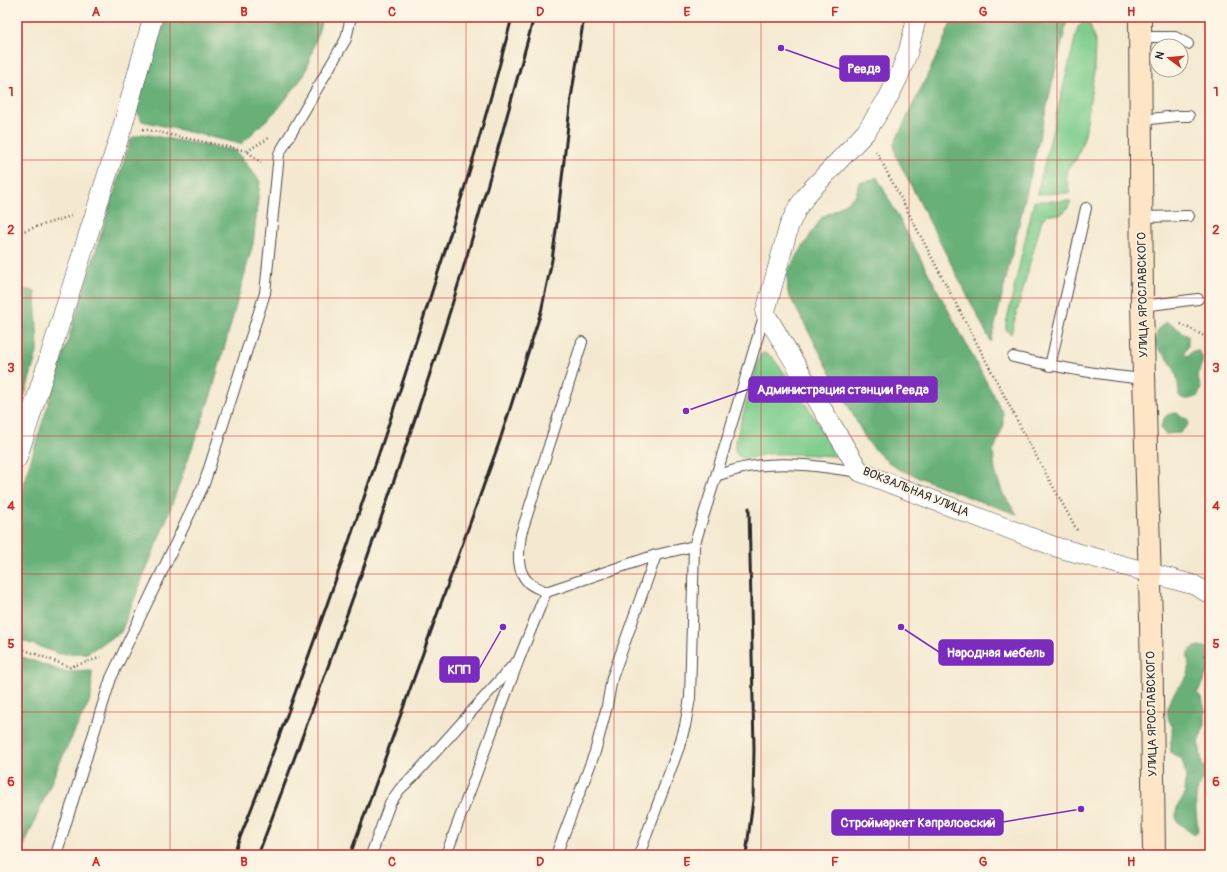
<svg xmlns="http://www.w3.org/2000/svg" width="1227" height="872" font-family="Pangolin,sans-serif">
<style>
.green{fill:#7fcd8d;stroke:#557c5c}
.forest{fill:#67b078;stroke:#496e52}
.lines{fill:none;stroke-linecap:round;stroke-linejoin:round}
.lane-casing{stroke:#494844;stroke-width:12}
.street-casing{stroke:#494844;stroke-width:20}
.secondary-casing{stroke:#494844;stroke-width:24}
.path{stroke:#494844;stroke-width:2.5;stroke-dasharray:1 3;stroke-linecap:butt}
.lane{stroke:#fff;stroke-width:10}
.street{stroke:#fff;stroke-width:19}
.secondary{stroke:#fee5c5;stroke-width:22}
.rail{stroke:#2b2b2b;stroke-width:3}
.grid{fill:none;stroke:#d62828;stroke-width:1;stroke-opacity:0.55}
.labels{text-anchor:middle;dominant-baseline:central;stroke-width:3;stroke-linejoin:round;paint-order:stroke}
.street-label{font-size:12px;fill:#2b2b2b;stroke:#fcf5e5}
.leader{fill:none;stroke:#7b2cbf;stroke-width:1.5}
.callout-dot{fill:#7b2cbf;stroke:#fcf5e5;stroke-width:1.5}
.callout{fill:#7b2cbf;stroke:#7b2cbf;stroke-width:1.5}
.callout-label{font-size:13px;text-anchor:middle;font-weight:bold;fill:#fff}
.neatline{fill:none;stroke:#d62828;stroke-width:1.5}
.grid-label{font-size:13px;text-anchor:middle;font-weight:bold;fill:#d62828}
</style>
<rect width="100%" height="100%" fill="#fcf5e5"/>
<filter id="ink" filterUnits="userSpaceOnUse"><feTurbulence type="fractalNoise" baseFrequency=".025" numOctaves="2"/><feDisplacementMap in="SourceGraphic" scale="8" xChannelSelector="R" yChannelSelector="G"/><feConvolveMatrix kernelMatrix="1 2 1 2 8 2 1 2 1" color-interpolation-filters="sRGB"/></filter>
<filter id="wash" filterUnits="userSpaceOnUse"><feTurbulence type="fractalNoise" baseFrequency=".012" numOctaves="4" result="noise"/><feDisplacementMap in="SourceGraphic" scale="16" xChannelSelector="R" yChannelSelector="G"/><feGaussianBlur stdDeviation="0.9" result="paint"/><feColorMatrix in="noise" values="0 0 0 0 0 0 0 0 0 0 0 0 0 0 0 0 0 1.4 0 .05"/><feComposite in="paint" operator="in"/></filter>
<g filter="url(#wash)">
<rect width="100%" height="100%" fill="#f4e9d0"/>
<path class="green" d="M 1084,21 L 1090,25 L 1095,41 L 1094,72 L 1085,135 L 1076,160 L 1067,169 L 1066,176 L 1070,193 L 1037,194 L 1078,27 Z
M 1034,201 L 1071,201 L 1067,209 L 1060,215 L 1048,214 L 1042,219 L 1011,334 L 1006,330 L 1006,324 Z
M 764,353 L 772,357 L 789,379 L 837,452 L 837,454 L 835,456 C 813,455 789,453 767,454 C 759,455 747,461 740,457 C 734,454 735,448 735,443 L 760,355 Z"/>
<path class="forest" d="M 166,17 L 323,17 L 305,74 L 278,109 L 241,144 L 142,121 L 136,110 Z
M 953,17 L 1068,17 L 991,342 L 896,156 L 894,144 L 942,45 Z
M 143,134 L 236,151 L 260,181 L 253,244 L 212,392 L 167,518 L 121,632 L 87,653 L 60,654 L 17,639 L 17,504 L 131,138 Z
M 877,177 L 1003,413 L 1003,427 L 993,452 L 995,471 L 1003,494 L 1017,514 L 976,500 L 898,469 L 882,457 L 867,441 L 788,293 L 787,272 L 822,217 L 834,211 L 856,195 L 859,182 L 869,181 Z
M 17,288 L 35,291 L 38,349 L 17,422 Z
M 1166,322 C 1177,326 1179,331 1188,336 L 1188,346 L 1184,354 L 1188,356 L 1192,351 L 1199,351 C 1206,361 1201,362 1199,372 C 1197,377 1199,383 1201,388 L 1198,396 C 1191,399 1185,401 1179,396 C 1178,372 1174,363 1156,347 C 1155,337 1156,328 1166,322 Z
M 1177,413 L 1188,420 L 1188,425 L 1180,433 L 1165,434 L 1161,428 C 1163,417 1165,414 1177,413 Z
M 1199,646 L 1210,648 L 1210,674 L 1207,673 L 1197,694 L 1202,698 L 1205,710 L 1205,724 L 1198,743 C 1202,752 1200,759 1203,767 L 1210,764 L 1210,780 L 1204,779 C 1191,791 1197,816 1198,832 L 1194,835 L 1177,822 C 1174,808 1178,805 1185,795 L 1184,789 L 1186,777 L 1182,759 L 1171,753 C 1169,744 1173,737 1172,728 C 1172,725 1170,723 1169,720 C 1166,710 1168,702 1174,693 C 1178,686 1188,679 1189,670 C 1191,661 1180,651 1199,646 Z
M 17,655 L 64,672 L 92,671 L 91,698 L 60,762 L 20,855 L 17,855 Z"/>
</g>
<g filter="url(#ink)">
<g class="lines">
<g class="lane-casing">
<path id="lane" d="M 1141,37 L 1175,37 L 1188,44
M 1141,120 L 1177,116 L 1189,116
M 1142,217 L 1189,216
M 1142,306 L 1198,299
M 765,313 L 716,476 C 728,472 741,467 755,466 C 790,461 825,467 860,472
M 1013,357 C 1056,367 1100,375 1144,379
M 1050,366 L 1086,208
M 546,592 C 541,589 533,587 529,583 C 515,570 519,551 521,534 L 582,342
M 56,855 L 111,678 L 204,484 L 265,293 L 279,154 L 346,39 L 351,17
M 371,855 L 390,803 L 400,789 L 413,777 L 515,663
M 446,855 L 519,659 L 546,592 L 656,555
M 556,855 L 595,752 L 607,706 L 612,678 L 656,555 L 694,546 L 716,476
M 639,855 L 679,747 L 685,726 L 690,698 L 694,546"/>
</g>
<g class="street-casing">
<path id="street" d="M 917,17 L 908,52 L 898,78 L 888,98 L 866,132 L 808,193 L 797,209 L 789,226 L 765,313 L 860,472 L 1056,547 L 1194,585 L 1210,594
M 17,459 L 123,125 L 153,17"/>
</g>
<g class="secondary-casing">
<path id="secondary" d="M 1140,17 L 1142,306 L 1151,619 L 1154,855"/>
</g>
<path class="path" d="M 143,129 L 247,151 L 261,163
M 247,151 L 269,138
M 876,151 L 1029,443 L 1078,532
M 17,233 L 71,216
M 1181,324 L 1210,339
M 17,647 L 70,667 L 103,657
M 1204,656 L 1210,652"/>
<use href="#lane" class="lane"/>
<use href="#street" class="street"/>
<use href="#secondary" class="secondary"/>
<path class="rail" d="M 233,855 C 295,701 349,545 401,387 C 441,265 481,141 512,17
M 258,855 C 320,691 381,525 435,358 C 472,245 503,131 534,17
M 350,855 L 499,443 L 541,312 L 552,260 L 557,223 L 571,98 L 584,17
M 746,855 L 753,800 L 754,749 L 749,508"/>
</g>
</g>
<path class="grid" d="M 170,17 L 170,855M 318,17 L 318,855M 466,17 L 466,855M 614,17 L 614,855M 761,17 L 761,855M 909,17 L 909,855M 1057,17 L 1057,855M 17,160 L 1210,160M 17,298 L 1210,298M 17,436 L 1210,436M 17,574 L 1210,574M 17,712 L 1210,712"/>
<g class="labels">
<g class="street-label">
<text transform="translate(1143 295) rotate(-91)">УЛИЦА ЯРОСЛАВСКОГО</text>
<text transform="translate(916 492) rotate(22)">ВОКЗАЛЬНАЯ УЛИЦА</text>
<text transform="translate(1152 714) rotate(-91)">УЛИЦА ЯРОСЛАВСКОГО</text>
</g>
</g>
<path class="leader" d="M781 48L840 69M686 411L749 389M901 627L939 652M503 627L479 669M1081 809L1003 822"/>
<g class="callout-dot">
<circle cx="781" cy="48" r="4"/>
<circle cx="686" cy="411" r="4"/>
<circle cx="901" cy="627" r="4"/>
<circle cx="503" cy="627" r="4"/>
<circle cx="1081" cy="809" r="4"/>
</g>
<g class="callout">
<rect x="840" y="56" width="49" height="25" rx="4"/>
<rect x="749" y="377" width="188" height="25" rx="4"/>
<rect x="939" y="640" width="114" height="25" rx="4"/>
<rect x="440" y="657" width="39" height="25" rx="4"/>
<rect x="832" y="810" width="171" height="25" rx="4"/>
</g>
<g class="callout-label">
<text x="864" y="73">Ревда</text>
<text x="843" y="394">Администрация станции Ревда</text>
<text x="996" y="657">Народная мебель</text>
<text x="459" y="674">КПП</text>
<text x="918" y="827">Строймаркет Капраловский</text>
</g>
<rect width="1227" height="872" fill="none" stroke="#fcf5e5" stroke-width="44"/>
<g transform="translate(1169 58) rotate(286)"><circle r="19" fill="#fcf5e5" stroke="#a8a49b"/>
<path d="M0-3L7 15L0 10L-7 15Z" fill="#c8321e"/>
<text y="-6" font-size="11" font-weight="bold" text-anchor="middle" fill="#2b2b2b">N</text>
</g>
<rect x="22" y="22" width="1183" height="828" class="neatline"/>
<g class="grid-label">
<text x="96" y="16">A</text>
<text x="244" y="16">B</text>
<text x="392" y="16">C</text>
<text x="540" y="16">D</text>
<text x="687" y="16">E</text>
<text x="835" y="16">F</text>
<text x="983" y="16">G</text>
<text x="1131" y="16">H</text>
<text x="11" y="96">1</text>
<text x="1216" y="96">1</text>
<text x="11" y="234">2</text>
<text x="1216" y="234">2</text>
<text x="11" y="372">3</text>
<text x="1216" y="372">3</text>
<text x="11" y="510">4</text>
<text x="1216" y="510">4</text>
<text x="11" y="648">5</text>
<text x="1216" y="648">5</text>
<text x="11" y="786">6</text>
<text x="1216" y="786">6</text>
<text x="96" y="866">A</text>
<text x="244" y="866">B</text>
<text x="392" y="866">C</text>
<text x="540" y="866">D</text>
<text x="687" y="866">E</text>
<text x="835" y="866">F</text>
<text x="983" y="866">G</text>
<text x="1131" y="866">H</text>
</g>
</svg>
